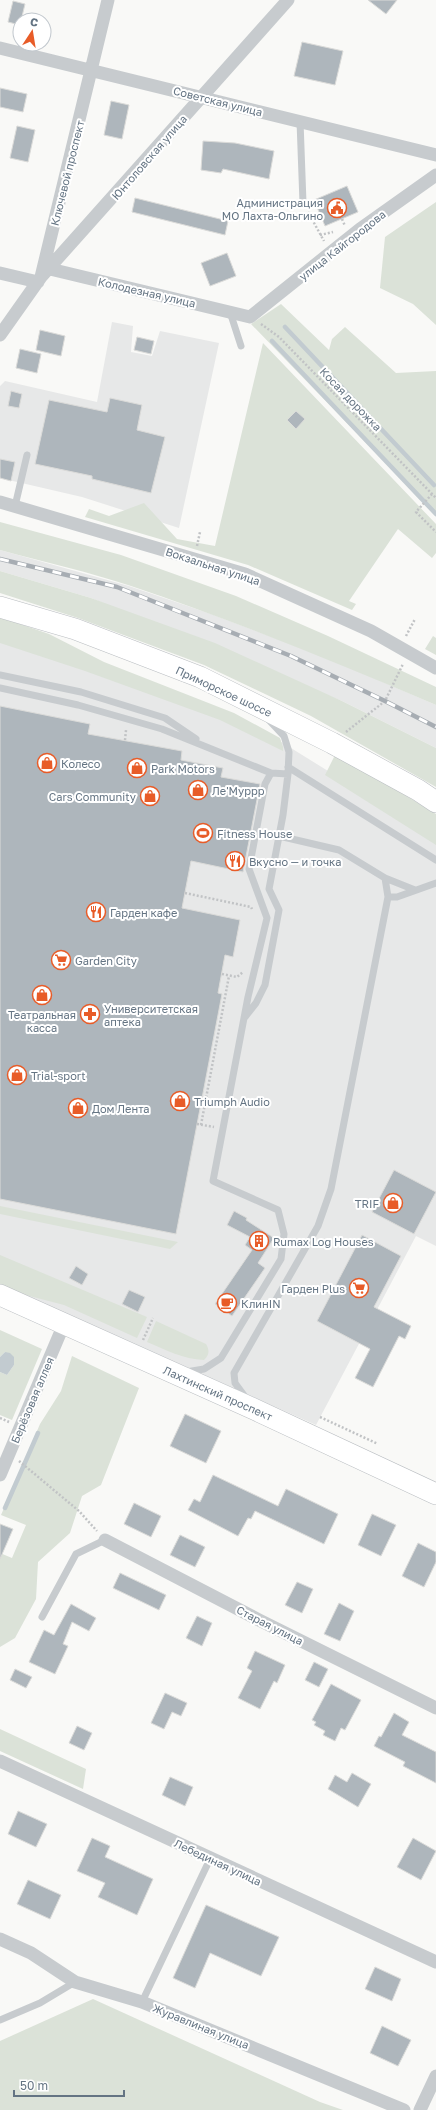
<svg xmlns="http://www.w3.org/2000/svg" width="436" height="2110" font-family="'Golos Text',sans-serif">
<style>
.built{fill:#e7e8e8}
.green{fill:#dbe2d8}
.water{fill:#c2cbd0}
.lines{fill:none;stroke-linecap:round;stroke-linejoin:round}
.stream{stroke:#c2cbd0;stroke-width:4.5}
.building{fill:#aeb6bc;stroke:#dbdbd9}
.primary-casing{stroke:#babec2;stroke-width:22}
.path{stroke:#c1c3c5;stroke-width:2.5;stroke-dasharray:2 2;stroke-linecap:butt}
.lane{stroke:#c7cbce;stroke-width:7}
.street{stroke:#c7cbce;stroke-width:13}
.primary{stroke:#fff;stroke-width:21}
.rail-casing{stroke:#a7adb3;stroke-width:4.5}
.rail{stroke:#fff;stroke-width:3;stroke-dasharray:9;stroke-linecap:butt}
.labels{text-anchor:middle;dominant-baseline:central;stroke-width:4;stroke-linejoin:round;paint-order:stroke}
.street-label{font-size:11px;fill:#647483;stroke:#fff}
.poi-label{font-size:11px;fill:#647483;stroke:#fff;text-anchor:start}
</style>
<rect width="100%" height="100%" fill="#f9f9f7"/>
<path class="built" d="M 112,322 L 133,326 L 131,352 L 152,356 L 160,331 L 219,343 L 179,528 L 82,497 L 0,478 L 0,386 L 5,381 L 97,402 Z
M 0,550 L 129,586 L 211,614 L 325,657 L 436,705 L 436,748 L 342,701 L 91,598 L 0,571 Z
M 0,638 L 270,735 L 436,838 L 436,1246 L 416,1236 L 316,1425 L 0,1284 Z"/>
<path class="green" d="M 436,202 L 436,325 L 413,304 L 380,288 L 385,237 Z
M 281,304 L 329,350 L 332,339 L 345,327 L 396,373 L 436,371 L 436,515 L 251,324 Z
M 263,343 L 436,524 L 436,553 L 432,558 L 398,529 L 349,601 L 356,604 L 352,610 L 248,565 L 85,517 L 89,509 L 109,516 L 144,503 L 177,539 L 215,546 Z
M 0,522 L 121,555 L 236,596 L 328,636 L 436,687 L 436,705 C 336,662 235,621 131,586 C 89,572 44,562 0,550 Z
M 0,571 L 91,598 L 215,643 L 342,701 L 436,748 L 436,787 L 311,716 L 204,665 L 78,618 L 0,593 Z
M 0,617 L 49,634 L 104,662 L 234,713 L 280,738 L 283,747 L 283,751 L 220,720 L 85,671 L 0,643 Z
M 433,636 L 436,638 L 436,655 L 425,649 Z
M 336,753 L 436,814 L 436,845 L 325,775 Z
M 0,1206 L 178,1242 L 170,1249 L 0,1214 Z
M 0,1255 L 147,1317 L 137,1338 L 64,1305 L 14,1292 L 0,1286 Z
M 156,1321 L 206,1344 C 210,1351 209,1355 204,1360 C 183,1359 166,1350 147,1342 Z
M 0,1330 L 42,1349 L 12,1420 L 0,1415 L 0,1372 L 7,1375 L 14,1365 L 5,1352 L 0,1357 Z
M 72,1356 L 139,1388 L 101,1485 L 82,1496 L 70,1533 L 38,1562 L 36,1599 L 15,1638 L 0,1647 L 0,1553 L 12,1558 L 26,1525 L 1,1515 L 40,1424 L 61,1391 Z
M 0,1729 L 86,1769 L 83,1789 L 0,1751 Z
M 93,1999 L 320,2102 L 343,2110 L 0,2110 L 0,2041 Z"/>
<path class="water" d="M 5,1352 L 10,1353 L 14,1357 L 14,1365 L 7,1375 L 0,1372 L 0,1357 Z"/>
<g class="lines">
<path class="stream" d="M 285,327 L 434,485
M 272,341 L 436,514
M 5,1508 L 38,1433"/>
</g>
<path class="building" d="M 368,0 L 397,0 L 386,14 Z
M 13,1 L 25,4 L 20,25 L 8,22 Z
M 302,42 L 343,51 L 335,85 L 294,76 Z
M 0,88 L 27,94 L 23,112 L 0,107 Z
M 111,101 L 129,105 L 122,139 L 104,135 Z
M 17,126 L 35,130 L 28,162 L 10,158 Z
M 203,141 L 235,143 L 274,151 L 269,179 L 223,169 L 221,173 L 201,170 Z
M 347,186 L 358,212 L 325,226 L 314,200 Z
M 135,198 L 228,221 L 225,235 L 132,212 Z
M 227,253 L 236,276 L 210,286 L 201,263 Z
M 40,330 L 65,336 L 61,356 L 36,350 Z
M 137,337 L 154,341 L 151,354 L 134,350 Z
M 20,349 L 41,354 L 37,373 L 16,368 Z
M 11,391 L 22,394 L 19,408 L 8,406 Z
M 110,398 L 142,405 L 137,430 L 165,437 L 151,493 L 92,479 L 92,476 L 35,464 L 49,400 L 107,412 Z
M 296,411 L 305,419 L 296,429 L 287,420 Z
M 0,459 L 15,462 L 11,481 L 0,478 Z
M 0,706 L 90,724 L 88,734 L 182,751 L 181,760 L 223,768 L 221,777 L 260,784 L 243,872 L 191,861 L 182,908 L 240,920 L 233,957 L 225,955 L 218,993 L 222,994 L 176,1234 L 0,1199 Z
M 394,1170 L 436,1192 L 414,1234 L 372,1212 Z
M 234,1211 L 247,1218 L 246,1220 L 274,1238 L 258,1263 L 265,1268 L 232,1316 L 215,1304 L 252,1250 L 245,1245 L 250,1237 L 227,1225 Z
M 362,1235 L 401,1256 L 374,1307 L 411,1326 L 405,1339 L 399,1336 L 373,1387 L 355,1378 L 370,1349 L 317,1321 Z
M 76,1266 L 88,1274 L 82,1285 L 69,1278 Z
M 129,1290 L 145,1297 L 138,1312 L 122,1304 Z
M 185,1414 L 221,1431 L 206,1463 L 170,1446 Z
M 213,1475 L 278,1506 L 286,1489 L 338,1514 L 324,1544 L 255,1511 L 251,1519 L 248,1518 L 238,1536 L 188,1510 L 194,1499 L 200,1502 Z
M 134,1503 L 161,1516 L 151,1537 L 124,1524 Z
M 372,1514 L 396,1525 L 381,1556 L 358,1545 Z
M 0,1524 L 13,1529 L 0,1559 Z
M 180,1535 L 205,1547 L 195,1567 L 170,1555 Z
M 418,1543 L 436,1552 L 436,1562 L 424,1587 L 402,1576 Z
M 120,1573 L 166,1595 L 159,1610 L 113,1588 Z
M 297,1582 L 313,1589 L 302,1613 L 285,1605 Z
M 339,1603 L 354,1611 L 340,1641 L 324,1634 Z
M 71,1604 L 96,1618 L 89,1631 L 72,1622 L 63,1644 L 68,1646 L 55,1674 L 29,1662 L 44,1630 L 54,1635 Z
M 197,1616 L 212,1623 L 202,1646 L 186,1638 Z
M 255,1651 L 285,1665 L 277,1683 L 274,1681 L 260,1709 L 238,1698 L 252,1671 L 247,1668 Z
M 314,1662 L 328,1669 L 319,1687 L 305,1680 Z
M 15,1669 L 32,1677 L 26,1688 L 10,1680 Z
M 331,1684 L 361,1700 L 345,1730 L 341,1728 L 335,1741 L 323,1735 L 325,1731 L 314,1725 L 316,1722 L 312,1720 Z
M 165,1693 L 187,1703 L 181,1716 L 172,1712 L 164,1729 L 151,1723 Z
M 394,1713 L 409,1722 L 402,1735 L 436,1752 L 436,1783 L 403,1766 L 405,1762 L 374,1746 L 379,1736 L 381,1737 Z
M 77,1726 L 92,1733 L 84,1750 L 69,1743 Z
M 352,1773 L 371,1784 L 358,1807 L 328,1789 L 335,1775 L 347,1782 Z
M 170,1777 L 193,1787 L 185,1806 L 162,1795 Z
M 18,1811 L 47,1824 L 36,1847 L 8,1834 Z
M 92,1838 L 110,1846 L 105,1857 L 153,1879 L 137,1915 L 98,1897 L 105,1883 L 77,1871 Z
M 413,1838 L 436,1851 L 421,1880 L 397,1867 Z
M 28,1880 L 61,1895 L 50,1919 L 17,1904 Z
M 206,1905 L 279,1937 L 261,1976 L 210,1953 L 195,1988 L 173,1978 Z
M 375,1967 L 401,1979 L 392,2001 L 365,1989 Z
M 382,2026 L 411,2040 L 398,2066 L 370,2053 Z"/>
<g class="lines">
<g class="primary-casing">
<path id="primary" d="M 0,607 L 75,629 L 200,677 L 332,743 L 418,790 L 436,802
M 0,1295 L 256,1410 L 436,1494"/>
</g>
<path class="path" d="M 308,212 L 324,241
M 342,219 L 345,226
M 320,235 L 333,232
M 261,324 L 279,337 L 436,498
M 432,494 L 416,512 L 436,532
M 197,546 L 200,532
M 406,636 L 415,619
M 346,732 L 385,701 L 403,664
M 125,740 L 126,730
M 185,893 L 251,907 L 252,909
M 222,974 L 237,977 L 243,972
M 201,1102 L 218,1105
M 197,1124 L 214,1127
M 201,1125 L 229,976
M 143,1340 L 153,1318
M 320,1417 L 378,1444
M 0,1418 L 9,1422
M 19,1461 L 79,1511 L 97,1531"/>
<path class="lane" d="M 300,121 L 303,203
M 230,312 L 241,346
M 15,506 L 27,455
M 0,675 L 81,692 L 165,718 L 196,739
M 0,688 L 78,705 L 162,729 L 271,773 L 288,774
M 288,767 L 436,860
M 385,878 L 415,890
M 388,897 L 397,897 L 436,883
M 245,1017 L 256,1003 L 265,985 L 279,910 L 269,889 L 283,815 L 288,774 L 289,752 L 284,736 L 268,719
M 186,1372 L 204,1369 L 221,1358 L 281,1259 L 284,1234 L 278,1210 L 213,1181 L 248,997 L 267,918 L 249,869 L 265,784 L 271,773
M 246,1398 L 235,1383 L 234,1373 L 318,1226 L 331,1189 L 388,897 L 385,878 L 339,850 L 279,836
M 42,1617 L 76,1554 L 105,1540
M 142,2002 L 210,1859
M 0,2020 L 40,2003 L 75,1982"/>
<path class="street" d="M 0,48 L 436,155
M 44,266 L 50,269 L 250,317 L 360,229 L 436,175
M 0,273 L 38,282
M 41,277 L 288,0
M 0,335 L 41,277 L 108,0
M 0,502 L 245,574 L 371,631 L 436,668
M 0,1475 L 64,1324
M 105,1540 L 259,1620 L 436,1708
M 0,1761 L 436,1962
M 0,1939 L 31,1953 L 75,1982 L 142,2002 L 404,2110
M 420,2110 L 436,2076"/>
<use href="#primary" class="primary"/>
<g class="rail-casing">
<path id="rail" d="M 0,559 L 117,587 L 291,656 L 385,701 L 436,727"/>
</g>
<use href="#rail" class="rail"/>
</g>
<defs>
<g id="civic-ring" transform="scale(1)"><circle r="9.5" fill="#fff" stroke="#e85c28" stroke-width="1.5"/><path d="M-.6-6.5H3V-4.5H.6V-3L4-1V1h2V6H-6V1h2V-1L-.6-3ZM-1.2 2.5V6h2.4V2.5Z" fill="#e85c28"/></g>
<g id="shop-ring" transform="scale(1)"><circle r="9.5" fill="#fff" stroke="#e85c28" stroke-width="1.5"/><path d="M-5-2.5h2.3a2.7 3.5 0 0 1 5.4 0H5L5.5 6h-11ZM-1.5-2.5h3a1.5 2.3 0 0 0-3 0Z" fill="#e85c28"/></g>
<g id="stadium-ring" transform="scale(1)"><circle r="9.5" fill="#fff" stroke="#e85c28" stroke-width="1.5"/><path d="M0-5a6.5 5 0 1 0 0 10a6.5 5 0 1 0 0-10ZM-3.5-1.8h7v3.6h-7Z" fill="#e85c28"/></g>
<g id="restaurant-ring" transform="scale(1)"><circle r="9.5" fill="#fff" stroke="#e85c28" stroke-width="1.5"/><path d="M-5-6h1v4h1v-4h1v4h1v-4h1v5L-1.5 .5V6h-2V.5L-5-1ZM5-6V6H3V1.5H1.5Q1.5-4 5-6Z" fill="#e85c28"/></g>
<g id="supermarket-ring" transform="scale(1)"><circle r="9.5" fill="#fff" stroke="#e85c28" stroke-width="1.5"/><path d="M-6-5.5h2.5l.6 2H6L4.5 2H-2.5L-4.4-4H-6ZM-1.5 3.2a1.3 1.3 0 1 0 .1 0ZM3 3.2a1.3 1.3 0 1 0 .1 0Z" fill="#e85c28"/></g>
<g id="pharmacy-ring" transform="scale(1)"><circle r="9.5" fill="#fff" stroke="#e85c28" stroke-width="1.5"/><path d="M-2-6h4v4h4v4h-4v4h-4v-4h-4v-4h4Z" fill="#e85c28"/></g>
<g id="building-ring" transform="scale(1)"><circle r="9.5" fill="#fff" stroke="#e85c28" stroke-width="1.5"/><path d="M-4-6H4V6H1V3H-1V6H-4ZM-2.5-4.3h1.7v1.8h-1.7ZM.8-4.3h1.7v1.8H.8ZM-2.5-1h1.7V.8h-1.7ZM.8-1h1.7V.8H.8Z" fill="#e85c28"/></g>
<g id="cafe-ring" transform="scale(1)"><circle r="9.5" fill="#fff" stroke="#e85c28" stroke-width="1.5"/><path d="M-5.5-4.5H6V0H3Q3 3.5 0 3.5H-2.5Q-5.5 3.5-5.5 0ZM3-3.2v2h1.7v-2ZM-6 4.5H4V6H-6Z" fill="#e85c28"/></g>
</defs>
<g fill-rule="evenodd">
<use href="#civic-ring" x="337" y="208"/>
<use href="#shop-ring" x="47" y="763"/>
<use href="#shop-ring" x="137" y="768"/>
<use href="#shop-ring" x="198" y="790"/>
<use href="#shop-ring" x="150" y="796"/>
<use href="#stadium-ring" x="203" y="833"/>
<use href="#restaurant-ring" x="235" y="861"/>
<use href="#restaurant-ring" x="96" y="912"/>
<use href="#supermarket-ring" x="61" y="960"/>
<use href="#shop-ring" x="42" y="995"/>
<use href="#pharmacy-ring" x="90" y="1014"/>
<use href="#shop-ring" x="17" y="1075"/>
<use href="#shop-ring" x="180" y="1101"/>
<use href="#shop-ring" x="78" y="1108"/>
<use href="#shop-ring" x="393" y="1203"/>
<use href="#building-ring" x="259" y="1241"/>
<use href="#supermarket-ring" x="359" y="1288"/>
<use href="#cafe-ring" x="227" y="1303"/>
</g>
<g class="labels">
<g class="street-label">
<text transform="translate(218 101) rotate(14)">Советская улица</text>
<text transform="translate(149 157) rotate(-49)">Юнтоловская улица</text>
<text transform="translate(67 173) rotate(-76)">Ключевой проспект</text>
<text transform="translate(342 245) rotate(-38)">улица Кайгородова</text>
<text transform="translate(147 292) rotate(13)">Колодезная улица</text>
<text transform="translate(351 399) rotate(46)">Косая дорожка</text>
<text transform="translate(213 566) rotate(18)">Вокзальная улица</text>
<text transform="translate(224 691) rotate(25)">Приморское шоссе</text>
<text transform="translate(218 1393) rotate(24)">Лахтинский проспект</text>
<text transform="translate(32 1400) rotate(-67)">Берёзовая аллея</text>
<text transform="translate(270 1625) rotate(27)">Старая улица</text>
<text transform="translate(218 1862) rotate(25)">Лебединая улица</text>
<text transform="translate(201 2026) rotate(22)">Журавлиная улица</text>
</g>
<g class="poi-label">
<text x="323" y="202" text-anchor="end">Администрация<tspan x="323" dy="13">МО Лахта-Ольгино</tspan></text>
<text x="61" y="763">Колесо</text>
<text x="151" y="768">Park Motors</text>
<text x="212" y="790">Ле'Муррр</text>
<text x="136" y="796" text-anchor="end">Cars Community</text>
<text x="217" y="833">Fitness House</text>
<text x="249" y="861">Вкусно — и точка</text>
<text x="110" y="912">Гарден кафе</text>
<text x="75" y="960">Garden City</text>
<text x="104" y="1008">Университетская<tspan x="104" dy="13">аптека</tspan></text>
<text x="42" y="1014" text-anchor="middle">Театральная<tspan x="42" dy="13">касса</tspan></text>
<text x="31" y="1075">Trial-sport</text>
<text x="194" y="1101">Triumph Audio</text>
<text x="92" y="1108">Дом Лента</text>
<text x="379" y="1203" text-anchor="end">TRIF</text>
<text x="273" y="1241">Rumax Log Houses</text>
<text x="345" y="1288" text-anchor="end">Гарден Plus</text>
<text x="241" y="1303">КлинIN</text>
</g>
</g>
<g transform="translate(32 32) rotate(12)"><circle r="19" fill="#ffffff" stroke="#c1c7cd"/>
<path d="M0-3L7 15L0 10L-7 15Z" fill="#e85c28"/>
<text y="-6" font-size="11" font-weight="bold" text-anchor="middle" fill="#647483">С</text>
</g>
<path d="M14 2090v6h110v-6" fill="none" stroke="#647483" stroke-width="2"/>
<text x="20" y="2090" font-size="12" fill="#647483" stroke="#ffffff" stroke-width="3" paint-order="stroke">50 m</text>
</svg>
